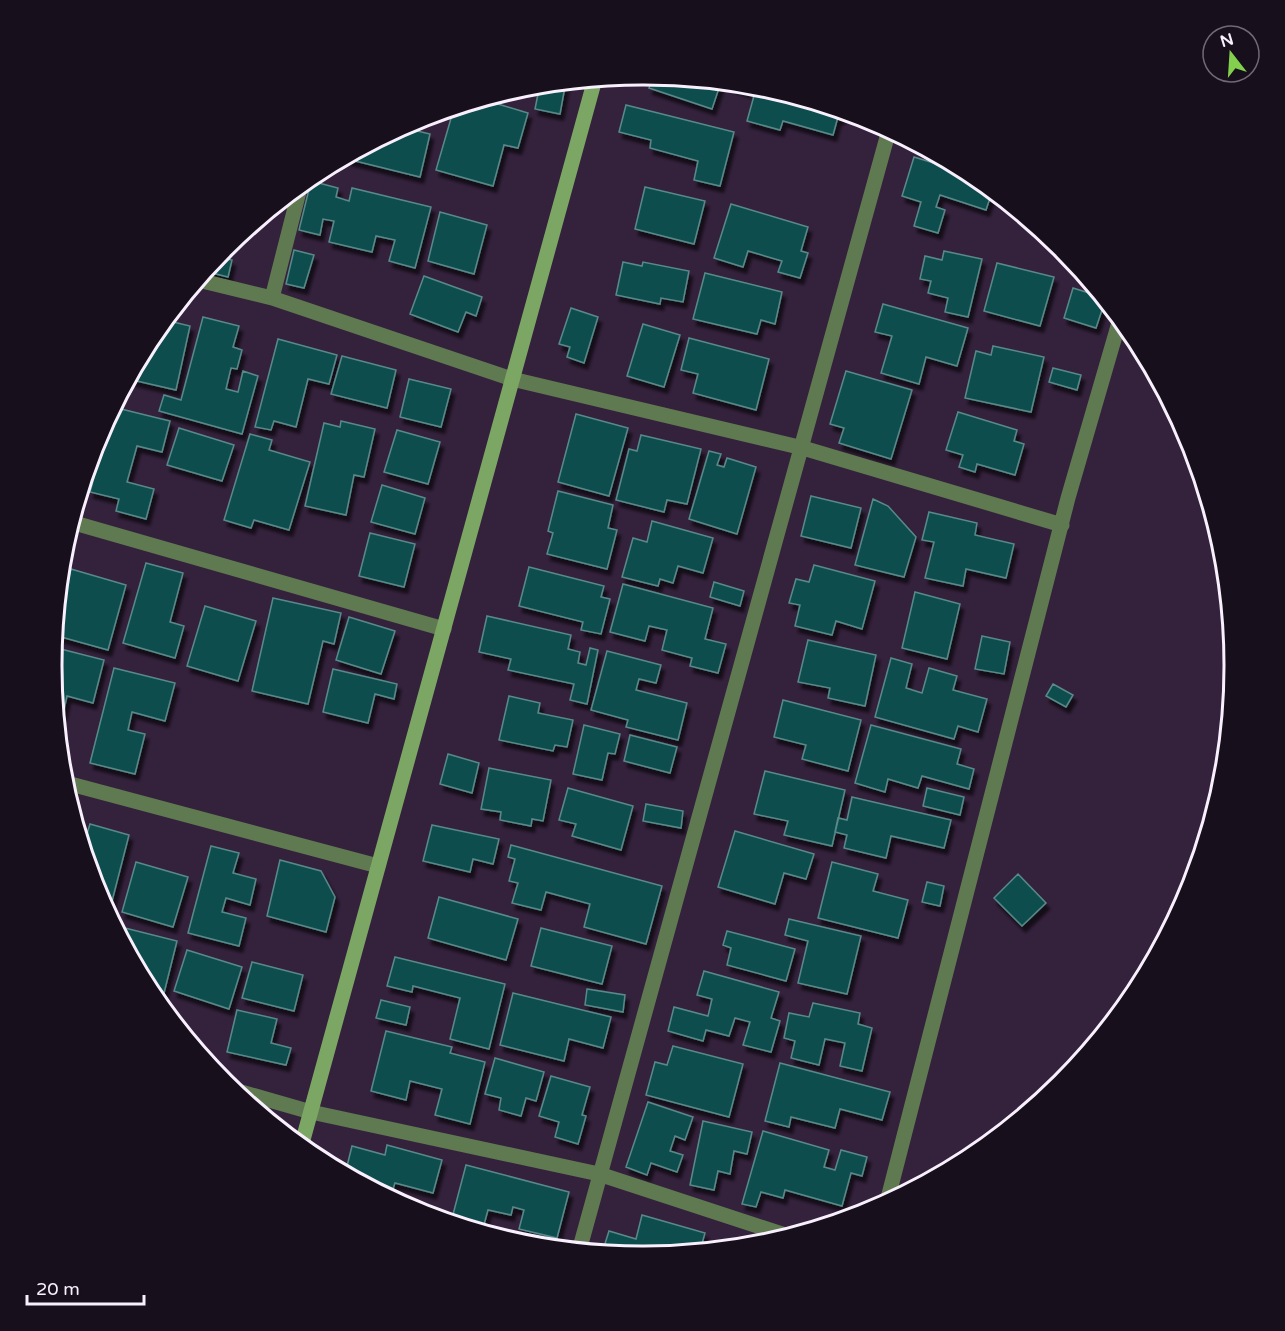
<svg xmlns="http://www.w3.org/2000/svg" width="1285" height="1331" font-family="'Varela Round',sans-serif">
<style>
.building{fill:#104e4e;stroke:#598a89;stroke-width:1.5;filter:url(#shadow)}
.lines{fill:none;stroke-linecap:round;stroke-linejoin:round}
.street{stroke:#5f7951;stroke-width:15}
.secondary{stroke:#7ca664;stroke-width:15}
.rim{fill:none;stroke:#f9f0fe;stroke-width:3}
</style>
<defs>
<filter id="shadow"><feDropShadow dx="3.5" dy="6" stdDeviation="1.5" flood-color="#0009"/></filter>
</defs>
<rect width="100%" height="100%" fill="#34213c"/>
<path class="building" d="M 640,74 L 643,74 L 721,82 L 712,109 L 649,88 L 653,79 Z
M 566,81 L 560,114 L 535,109 L 540,84 Z
M 731,83 L 750,85 L 748,92 L 730,86 Z
M 757,85 L 843,111 L 841,118 L 838,117 L 833,135 L 783,121 L 780,130 L 747,121 Z
M 481,99 L 528,113 L 518,148 L 504,145 L 493,186 L 436,170 L 454,108 Z
M 626,105 L 734,132 L 720,186 L 694,180 L 698,161 L 650,148 L 651,140 L 619,132 Z
M 401,127 L 430,134 L 420,177 L 343,158 Z
M 914,157 L 973,175 L 1004,202 L 990,198 L 986,210 L 940,195 L 936,207 L 945,210 L 938,233 L 914,226 L 921,202 L 902,196 Z
M 311,181 L 338,188 L 336,197 L 349,201 L 352,188 L 431,207 L 415,268 L 389,261 L 395,240 L 376,236 L 372,252 L 329,242 L 334,221 L 323,219 L 320,235 L 299,230 Z
M 645,187 L 705,201 L 694,244 L 635,229 Z
M 731,204 L 808,227 L 801,251 L 808,253 L 800,278 L 778,272 L 782,261 L 748,251 L 743,267 L 714,258 Z
M 440,212 L 487,225 L 474,274 L 428,261 Z
M 294,250 L 314,255 L 304,288 L 286,284 Z
M 944,251 L 982,259 L 968,317 L 945,312 L 948,298 L 928,293 L 931,281 L 920,279 L 925,256 L 942,260 Z
M 217,257 L 232,260 L 228,277 L 208,272 Z
M 623,262 L 642,266 L 643,262 L 689,271 L 683,302 L 661,298 L 660,304 L 616,295 Z
M 997,263 L 1054,277 L 1040,326 L 984,311 Z
M 705,273 L 782,292 L 775,324 L 761,320 L 757,334 L 693,319 Z
M 424,276 L 482,297 L 476,316 L 466,312 L 458,332 L 410,314 Z
M 1073,288 L 1102,297 L 1105,301 L 1096,328 L 1064,318 Z
M 883,304 L 968,328 L 957,366 L 926,357 L 919,384 L 881,373 L 892,336 L 875,332 Z
M 571,308 L 598,317 L 584,363 L 567,357 L 570,347 L 559,344 Z
M 203,317 L 239,326 L 233,347 L 242,350 L 237,369 L 231,368 L 226,389 L 238,392 L 243,371 L 258,376 L 242,434 L 159,411 L 164,395 L 181,400 Z
M 165,320 L 190,326 L 176,390 L 128,379 L 151,337 Z
M 643,324 L 680,335 L 664,387 L 627,376 Z
M 689,338 L 769,359 L 756,410 L 693,393 L 698,374 L 681,370 Z
M 278,339 L 337,355 L 329,384 L 308,379 L 296,427 L 274,421 L 271,430 L 255,427 Z
M 993,346 L 1044,357 L 1031,412 L 965,398 L 976,351 L 991,355 Z
M 342,356 L 396,370 L 387,408 L 331,394 Z
M 1053,368 L 1081,375 L 1077,390 L 1049,382 Z
M 846,371 L 912,390 L 891,459 L 839,443 L 844,428 L 830,424 Z
M 409,379 L 451,389 L 441,427 L 400,417 Z
M 113,407 L 170,421 L 162,452 L 137,446 L 127,482 L 154,489 L 146,519 L 116,511 L 119,499 L 90,492 Z
M 958,412 L 1017,430 L 1014,441 L 1024,444 L 1015,475 L 977,464 L 975,472 L 959,467 L 963,455 L 946,450 Z
M 576,414 L 628,428 L 609,496 L 558,482 Z
M 341,421 L 375,429 L 364,477 L 354,475 L 346,515 L 305,506 L 324,423 L 340,427 Z
M 179,428 L 234,445 L 222,481 L 167,465 Z
M 397,430 L 440,442 L 428,484 L 384,472 Z
M 250,434 L 272,440 L 269,450 L 310,462 L 289,530 L 254,520 L 251,528 L 224,520 Z
M 641,435 L 701,449 L 687,504 L 667,500 L 664,512 L 616,500 L 629,449 L 637,451 Z
M 709,451 L 721,454 L 717,465 L 724,467 L 727,458 L 756,467 L 737,534 L 689,519 Z
M 382,485 L 425,498 L 415,534 L 371,522 Z
M 558,491 L 613,505 L 608,528 L 617,530 L 607,569 L 547,554 L 553,533 L 548,531 Z
M 811,496 L 861,508 L 851,548 L 801,536 Z
M 873,499 L 888,506 L 916,537 L 904,577 L 855,565 Z
M 929,512 L 977,523 L 975,535 L 1014,544 L 1006,578 L 966,569 L 963,586 L 925,578 L 934,542 L 922,540 Z
M 652,521 L 713,538 L 703,573 L 678,566 L 673,583 L 660,579 L 658,586 L 622,577 L 633,538 L 647,542 Z
M 370,533 L 415,544 L 404,587 L 359,576 Z
M 146,563 L 183,573 L 170,622 L 184,626 L 175,658 L 123,643 Z
M 814,565 L 875,581 L 862,629 L 836,621 L 832,635 L 795,626 L 800,605 L 789,603 L 796,579 L 809,582 Z
M 529,567 L 604,586 L 601,597 L 610,599 L 601,634 L 581,630 L 583,622 L 519,606 Z
M 71,569 L 126,585 L 108,650 L 54,635 Z
M 714,582 L 744,591 L 740,606 L 710,597 Z
M 623,584 L 713,608 L 705,639 L 726,644 L 718,673 L 690,666 L 692,658 L 662,650 L 667,630 L 649,626 L 645,641 L 610,632 Z
M 915,592 L 960,604 L 947,659 L 902,648 Z
M 273,598 L 341,613 L 334,644 L 323,641 L 308,704 L 252,691 Z
M 205,606 L 256,621 L 238,681 L 187,666 Z
M 487,616 L 571,635 L 568,649 L 580,652 L 578,663 L 586,665 L 590,648 L 598,650 L 587,704 L 570,700 L 574,684 L 508,670 L 511,659 L 479,652 Z
M 349,617 L 395,631 L 381,674 L 336,660 Z
M 982,636 L 1010,642 L 1004,674 L 975,669 Z
M 808,640 L 876,655 L 865,706 L 828,698 L 830,688 L 798,682 Z
M 53,647 L 104,660 L 93,703 L 67,696 L 63,714 L 56,712 L 51,665 Z
M 607,651 L 661,665 L 656,683 L 639,679 L 636,690 L 687,703 L 678,740 L 626,727 L 628,720 L 591,710 Z
M 891,658 L 912,664 L 906,688 L 922,693 L 929,668 L 957,676 L 953,690 L 987,699 L 978,732 L 958,726 L 954,739 L 875,717 Z
M 114,668 L 175,683 L 165,721 L 132,712 L 128,730 L 145,734 L 135,774 L 90,763 Z
M 333,669 L 397,684 L 394,699 L 375,694 L 368,723 L 323,712 Z
M 1053,684 L 1073,695 L 1066,707 L 1046,696 Z
M 509,696 L 540,703 L 538,713 L 573,720 L 567,747 L 555,745 L 553,751 L 499,740 Z
M 783,700 L 861,720 L 848,771 L 802,759 L 806,745 L 774,737 Z
M 584,725 L 620,734 L 615,754 L 608,753 L 602,780 L 573,774 Z
M 871,725 L 961,749 L 957,764 L 974,769 L 969,789 L 922,776 L 918,788 L 888,779 L 885,792 L 855,783 Z
M 630,735 L 677,747 L 670,773 L 624,761 Z
M 448,754 L 479,763 L 472,793 L 440,784 Z
M 489,768 L 551,780 L 543,821 L 532,819 L 531,826 L 500,820 L 501,812 L 481,809 Z
M 765,771 L 845,790 L 832,846 L 784,835 L 788,821 L 754,814 Z
M 568,788 L 633,806 L 621,850 L 572,836 L 576,824 L 559,820 Z
M 927,788 L 964,797 L 960,815 L 923,806 Z
M 852,797 L 951,820 L 944,848 L 891,836 L 886,858 L 844,848 L 847,835 L 835,832 L 838,818 L 847,820 Z
M 646,804 L 683,811 L 681,828 L 643,821 Z
M 90,824 L 129,835 L 111,905 L 102,903 L 96,892 L 79,835 L 86,837 Z
M 432,825 L 499,839 L 493,864 L 473,859 L 470,872 L 423,861 Z
M 735,831 L 814,854 L 806,879 L 784,873 L 775,904 L 718,887 Z
M 511,845 L 662,886 L 646,944 L 584,927 L 590,904 L 546,892 L 541,910 L 512,903 L 518,883 L 509,881 L 515,859 L 508,857 Z
M 211,846 L 239,853 L 233,873 L 256,879 L 250,905 L 226,898 L 222,912 L 246,918 L 239,946 L 188,933 Z
M 280,860 L 321,871 L 335,897 L 326,932 L 267,916 Z
M 136,862 L 188,877 L 173,927 L 122,912 Z
M 832,862 L 878,874 L 873,891 L 908,900 L 898,938 L 818,918 Z
M 1018,874 L 1046,903 L 1022,926 L 994,898 Z
M 927,882 L 944,886 L 940,906 L 922,902 Z
M 439,897 L 518,919 L 506,960 L 428,938 Z
M 789,919 L 861,936 L 847,994 L 798,983 L 808,941 L 785,935 Z
M 117,926 L 177,941 L 162,1001 L 155,999 L 150,994 Z
M 541,928 L 612,946 L 602,984 L 531,966 Z
M 727,931 L 795,949 L 786,981 L 727,965 L 731,948 L 723,945 Z
M 187,950 L 242,967 L 229,1009 L 174,991 Z
M 395,957 L 505,984 L 489,1049 L 450,1039 L 460,998 L 413,986 L 412,992 L 387,986 Z
M 252,962 L 303,975 L 294,1011 L 242,998 Z
M 704,971 L 779,992 L 771,1018 L 780,1021 L 771,1052 L 743,1045 L 750,1022 L 735,1018 L 729,1036 L 706,1030 L 703,1041 L 668,1031 L 674,1007 L 708,1016 L 712,999 L 697,995 Z
M 587,989 L 625,995 L 623,1012 L 585,1005 Z
M 513,993 L 611,1017 L 603,1048 L 569,1039 L 564,1061 L 500,1045 Z
M 381,1000 L 410,1007 L 406,1025 L 376,1018 Z
M 813,1003 L 860,1013 L 858,1024 L 872,1028 L 862,1071 L 840,1066 L 845,1043 L 825,1039 L 819,1065 L 791,1058 L 795,1041 L 784,1038 L 789,1013 L 809,1017 Z
M 237,1010 L 277,1019 L 271,1043 L 291,1048 L 286,1065 L 227,1052 Z
M 386,1031 L 452,1047 L 450,1053 L 485,1062 L 470,1124 L 435,1115 L 442,1089 L 410,1081 L 406,1100 L 371,1091 Z
M 673,1046 L 743,1064 L 729,1117 L 646,1095 L 655,1062 L 667,1065 Z
M 495,1058 L 544,1072 L 536,1101 L 526,1098 L 521,1116 L 499,1110 L 501,1098 L 485,1094 Z
M 780,1063 L 890,1092 L 882,1120 L 840,1109 L 835,1128 L 791,1117 L 789,1127 L 765,1121 Z
M 551,1076 L 590,1087 L 582,1115 L 586,1116 L 578,1144 L 555,1137 L 559,1122 L 539,1116 Z
M 648,1102 L 693,1117 L 685,1140 L 675,1136 L 670,1151 L 683,1155 L 677,1172 L 651,1163 L 647,1175 L 626,1167 Z
M 703,1121 L 752,1132 L 747,1154 L 734,1151 L 730,1174 L 718,1171 L 714,1190 L 690,1185 Z
M 763,1131 L 829,1150 L 824,1167 L 835,1170 L 841,1150 L 867,1157 L 862,1176 L 851,1173 L 842,1206 L 785,1190 L 783,1198 L 761,1192 L 756,1207 L 742,1204 Z
M 387,1145 L 442,1160 L 433,1193 L 395,1183 L 390,1198 L 336,1169 L 338,1163 L 347,1166 L 352,1146 L 385,1155 Z
M 466,1165 L 569,1192 L 557,1238 L 519,1229 L 524,1210 L 513,1207 L 511,1215 L 488,1210 L 482,1232 L 451,1222 Z
M 642,1215 L 705,1233 L 700,1251 L 642,1257 L 602,1253 L 609,1231 L 636,1239 Z"/>
<g class="lines">
<path class="street" d="M 198,280 L 272,298 L 512,379 L 803,448 L 1062,525
M 272,298 L 301,184
M 71,522 L 444,629
M 63,782 L 378,866
M 231,1089 L 311,1112 L 599,1174 L 788,1236
M 887,1202 L 1068,498 L 1120,319
M 579,1251 L 889,130"/>
<path class="secondary" d="M 301,1147 L 595,79"/>
</g>
<path d="M0 0H1285V1331H0ZM642 85H644A580 580 0 0 1 1224 665V666A580 580 0 0 1 644 1246H642A580 580 0 0 1 62 666V665A580 580 0 0 1 642 85Z" fill="#170f1b" fill-rule="evenodd"/>
<path class="rim" d="M642 85H644A580 580 0 0 1 1224 665V666A580 580 0 0 1 644 1246H642A580 580 0 0 1 62 666V665A580 580 0 0 1 642 85Z"/>
<g transform="translate(1231 54) rotate(343)"><circle r="28" fill="#170f1b" stroke="#716976" stroke-width="1.5"/>
<path d="M0-4.5L10 22L0 15L-10 22Z" fill="#83d04e"/>
<text y="-9" font-size="16" font-weight="bold" text-anchor="middle" fill="#f9f0fe">N</text>
</g>
<path d="M27 1295v9h117v-9" fill="none" stroke="#f9f0fe" stroke-width="3"/>
<text x="36" y="1295" font-size="18" fill="#f9f0fe" stroke="#170f1b" stroke-width="4.5" paint-order="stroke">20 m</text>
</svg>
